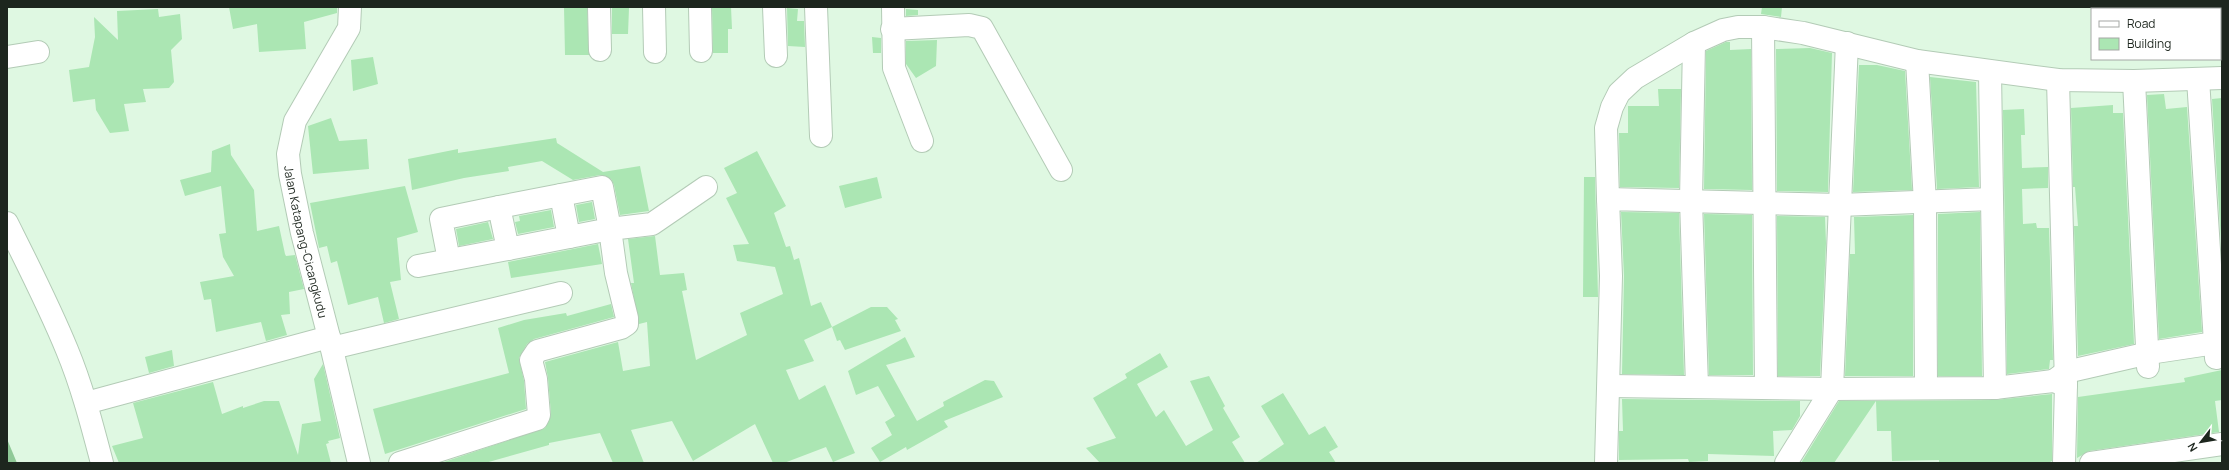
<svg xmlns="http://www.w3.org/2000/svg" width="2229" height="470" font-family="Manrope,sans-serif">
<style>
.water{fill:#8fc997}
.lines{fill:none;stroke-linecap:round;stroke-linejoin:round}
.stream{stroke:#8fc997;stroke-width:6}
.building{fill:#abe6b3}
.minor-casing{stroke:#b3cbb6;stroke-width:24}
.minor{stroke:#fff;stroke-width:22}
.labels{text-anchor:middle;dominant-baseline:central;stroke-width:3.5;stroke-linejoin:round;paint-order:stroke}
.street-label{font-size:12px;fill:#1d261e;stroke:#fff}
</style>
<rect width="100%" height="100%" fill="#dff8e2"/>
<path class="water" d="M 7,439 L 17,463 L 7,463 Z"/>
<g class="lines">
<path class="stream" d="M 2196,7 L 2196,9
M 2220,16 L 2222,16"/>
</g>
<path class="building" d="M 229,7 L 337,7 L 337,13 L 304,22 L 306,49 L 259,52 L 257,24 L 233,29 Z
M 564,7 L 587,7 L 589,55 L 565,55 Z
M 612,7 L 629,8 L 628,34 L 612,34 Z
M 712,7 L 731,7 L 732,29 L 728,29 L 728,53 L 713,53 Z
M 1762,7 L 1782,7 L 1781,17 L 1761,14 Z
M 787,8 L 798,9 L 797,21 L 804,21 L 805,47 L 788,46 Z
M 158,9 L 159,17 L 180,14 L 182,39 L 171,50 L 174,82 L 169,88 L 143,89 L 146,102 L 124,104 L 129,131 L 110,133 L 96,110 L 95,99 L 73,102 L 69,70 L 89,67 L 95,37 L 94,17 L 118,40 L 117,11 Z
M 906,9 L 918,10 L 918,15 L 906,16 Z
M 872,37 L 881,38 L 881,53 L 873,53 Z
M 937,40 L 936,66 L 916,78 L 906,64 L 906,41 Z
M 1726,42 L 1730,42 L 1730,50 L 1751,49 L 1752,190 L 1704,189 L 1706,51 Z
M 1810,48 L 1832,53 L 1828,192 L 1777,191 L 1776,49 Z
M 373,57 L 378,84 L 353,91 L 351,60 Z
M 1859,65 L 1877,65 L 1905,71 L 1912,190 L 1853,192 Z
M 1930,77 L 1976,82 L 1979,187 L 1937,189 Z
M 1658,89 L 1681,89 L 1679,188 L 1620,187 L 1619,133 L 1628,133 L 1628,106 L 1659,106 Z
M 2164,94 L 2166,109 L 2187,107 L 2202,332 L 2159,339 L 2147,95 Z
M 2222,98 L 2222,257 L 2212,99 Z
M 2113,105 L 2113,113 L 2123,113 L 2134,344 L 2078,356 L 2074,226 L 2078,226 L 2075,187 L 2073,187 L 2071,108 Z
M 2024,109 L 2025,135 L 2021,135 L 2022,168 L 2048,167 L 2048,188 L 2022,189 L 2023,224 L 2036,223 L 2037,228 L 2049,228 L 2053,360 L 2050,360 L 2049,369 L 2007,374 L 2003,110 Z
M 331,118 L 339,141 L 367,139 L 369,169 L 313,174 L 308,126 Z
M 556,138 L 557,143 L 603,172 L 640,166 L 649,211 L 620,215 L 614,185 L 611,179 L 600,175 L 573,180 L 542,161 L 508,167 L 509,171 L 464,178 L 412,190 L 408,159 L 458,149 L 458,153 Z
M 230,144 L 231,155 L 254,190 L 257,231 L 279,226 L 285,254 L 286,256 L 295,255 L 304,289 L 289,292 L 290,314 L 281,315 L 287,335 L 266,341 L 261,322 L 216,332 L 211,299 L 204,300 L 200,282 L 234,276 L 223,257 L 219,234 L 226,233 L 221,186 L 185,196 L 180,180 L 211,172 L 212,151 Z
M 757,151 L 786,206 L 774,213 L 786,247 L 790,246 L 794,260 L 799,258 L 811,306 L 821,302 L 832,327 L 804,340 L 814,361 L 786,370 L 799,400 L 825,385 L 855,453 L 833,462 L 826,447 L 784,463 L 773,463 L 755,424 L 693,461 L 672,421 L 631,430 L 644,463 L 613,463 L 600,433 L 549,443 L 549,445 L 485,463 L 441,463 L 545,428 L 551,414 L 548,378 L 545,362 L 618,342 L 623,371 L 650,366 L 647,322 L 639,324 L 631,283 L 634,283 L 628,239 L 655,236 L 660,275 L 684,273 L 687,290 L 682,291 L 696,360 L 747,335 L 740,313 L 783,294 L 775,267 L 737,261 L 733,245 L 749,244 L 726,198 L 737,193 L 724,168 Z
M 877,177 L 882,198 L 845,208 L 839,186 Z
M 1584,177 L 1595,177 L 1598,297 L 1583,297 Z
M 405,186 L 418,232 L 397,238 L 401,280 L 390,282 L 399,319 L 384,323 L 378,297 L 348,305 L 337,261 L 331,263 L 327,246 L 319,248 L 310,203 Z
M 592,202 L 595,219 L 579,222 L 576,205 Z
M 551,210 L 554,227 L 518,234 L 515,222 L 520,221 L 519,216 Z
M 1621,212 L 1679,213 L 1684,375 L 1622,374 L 1624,276 Z
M 1980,212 L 1982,376 L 1938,376 L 1938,214 Z
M 1704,214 L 1752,215 L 1753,375 L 1709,375 Z
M 1913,215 L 1913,376 L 1845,376 L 1850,254 L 1855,254 L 1854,217 Z
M 1777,216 L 1825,217 L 1826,243 L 1820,376 L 1778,376 Z
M 488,222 L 493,239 L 459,246 L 456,229 Z
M 598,244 L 602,264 L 511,278 L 508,262 Z
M 611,304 L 614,317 L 534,339 L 527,344 L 519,358 L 524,381 L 526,409 L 385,454 L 373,409 L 509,373 L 498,328 L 524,320 L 566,313 L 567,316 Z
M 871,307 L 887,307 L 898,319 L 895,320 L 901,331 L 845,350 L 840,340 L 837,341 L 832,327 Z
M 905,337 L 915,357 L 886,365 L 917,421 L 944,406 L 943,402 L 985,380 L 994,381 L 1003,397 L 944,421 L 948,427 L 907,450 L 906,447 L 880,462 L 871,448 L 892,435 L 885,422 L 895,416 L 878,386 L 856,395 L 848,371 Z
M 172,350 L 174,366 L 149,373 L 145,357 Z
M 1160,353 L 1168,367 L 1137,384 L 1156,417 L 1164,410 L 1186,446 L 1213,430 L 1190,381 L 1209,376 L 1225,406 L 1223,408 L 1240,437 L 1232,442 L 1245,463 L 1100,463 L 1086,448 L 1116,438 L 1093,398 L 1127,378 L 1125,374 Z
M 323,364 L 340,438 L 328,441 L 329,443 L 326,444 L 331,463 L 119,463 L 112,446 L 143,438 L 133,403 L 213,382 L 222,414 L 243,406 L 243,408 L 264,401 L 279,401 L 298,455 L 302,424 L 321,421 L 314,379 Z
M 2222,370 L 2222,400 L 2215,401 L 2219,432 L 2089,451 L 2077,458 L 2078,397 L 2185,382 L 2184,378 Z
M 1283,393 L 1309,435 L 1325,426 L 1338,447 L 1329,452 L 1336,463 L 1256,463 L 1284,444 L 1261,406 Z
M 2052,394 L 2052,461 L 2048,463 L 1939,463 L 1939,460 L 1892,461 L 1891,431 L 1877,431 L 1876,401 L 1995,400 Z
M 1622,399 L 1800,401 L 1800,416 L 1792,430 L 1773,431 L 1774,456 L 1708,454 L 1708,461 L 1689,462 L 1688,459 L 1619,460 L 1619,431 L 1623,431 Z
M 1839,401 L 1876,401 L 1834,463 L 1801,463 Z"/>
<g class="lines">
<g class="minor-casing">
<g id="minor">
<path id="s1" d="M 350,7 L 349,28 L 295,121 L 288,154 L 290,174 L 302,233 L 329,337 L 359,463"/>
<path d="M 599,7 L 600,50"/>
<path d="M 654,7 L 655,52"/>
<path d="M 700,7 L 701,51"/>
<path d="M 774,7 L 776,56"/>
<path d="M 816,7 L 821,136"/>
<path d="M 893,7 L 894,68 L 922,141"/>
<path d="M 1763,27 L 1766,387"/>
<path d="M 892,29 L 969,25 L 982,28 L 1061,170"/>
<path d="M 1694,43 L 1691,200 L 1697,386"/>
<path d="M 7,57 L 38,52"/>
<path d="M 1917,61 L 1925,203 L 1926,388"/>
<path d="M 1990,72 L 1995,388"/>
<path d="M 2198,79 L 2216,358"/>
<path d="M 2058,80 L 2066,385 L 2064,463"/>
<path d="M 2134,81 L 2148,367"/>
<path d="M 602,187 L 610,229 L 508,249 L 499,207 Z"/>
<path d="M 561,195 L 569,237"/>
<path d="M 1608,199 L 1606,128 L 1612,107 L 1619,93 L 1635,78 L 1694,43 L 1723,30 L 1738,27 L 1763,27 L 1803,33 L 1917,61 L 2058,80 L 2134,81 L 2222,78"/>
<path d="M 7,223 C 28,265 49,306 67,350 C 82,386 92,425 102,463"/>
<path d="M 449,260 L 441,219 L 499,207"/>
<path d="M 418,266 L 508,249"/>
<path d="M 332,348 L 561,293"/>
<path d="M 2055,380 L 2066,372 L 2149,353 L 2222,342"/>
<path d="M 1609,386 L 1832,389 L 1995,388 L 2053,381 L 2066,385"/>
<path d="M 86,403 L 329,337"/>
<path d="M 400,463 L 537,419 L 539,415 L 536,379 L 531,360 L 537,351 L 621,328 L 627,324 L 627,318 L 616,273 L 610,229 L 652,224 L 706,187"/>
<path d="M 1606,463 L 1611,276 L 1608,199 L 1840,205 L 1992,199"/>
<path d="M 1786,463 L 1832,389 L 1847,43"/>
<path d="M 2091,463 L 2222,444"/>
</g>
</g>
<use href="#minor" class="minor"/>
</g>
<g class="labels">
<g class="street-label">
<text stroke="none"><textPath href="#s1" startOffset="252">Jalan Katapang-Cicangkudu</textPath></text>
</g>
</g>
<rect width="2229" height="470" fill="none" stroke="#1d261e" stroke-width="16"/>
<rect x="2091" y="8" width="130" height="52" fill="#ffffff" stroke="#a5a8a5"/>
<rect x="2099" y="21" width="20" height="6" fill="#ffffff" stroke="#a5a8a5"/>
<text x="2127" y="28" font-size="12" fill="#1d261e">Road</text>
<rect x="2099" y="38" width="20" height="12" fill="#abe6b3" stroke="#a5a8a5"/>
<text x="2127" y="48" font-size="12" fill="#1d261e">Building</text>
<g transform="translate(2201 442) rotate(239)" stroke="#ffffff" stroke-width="3" paint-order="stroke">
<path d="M0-3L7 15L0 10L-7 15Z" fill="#1d261e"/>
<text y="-6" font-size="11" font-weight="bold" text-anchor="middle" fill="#1d261e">N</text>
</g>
</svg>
